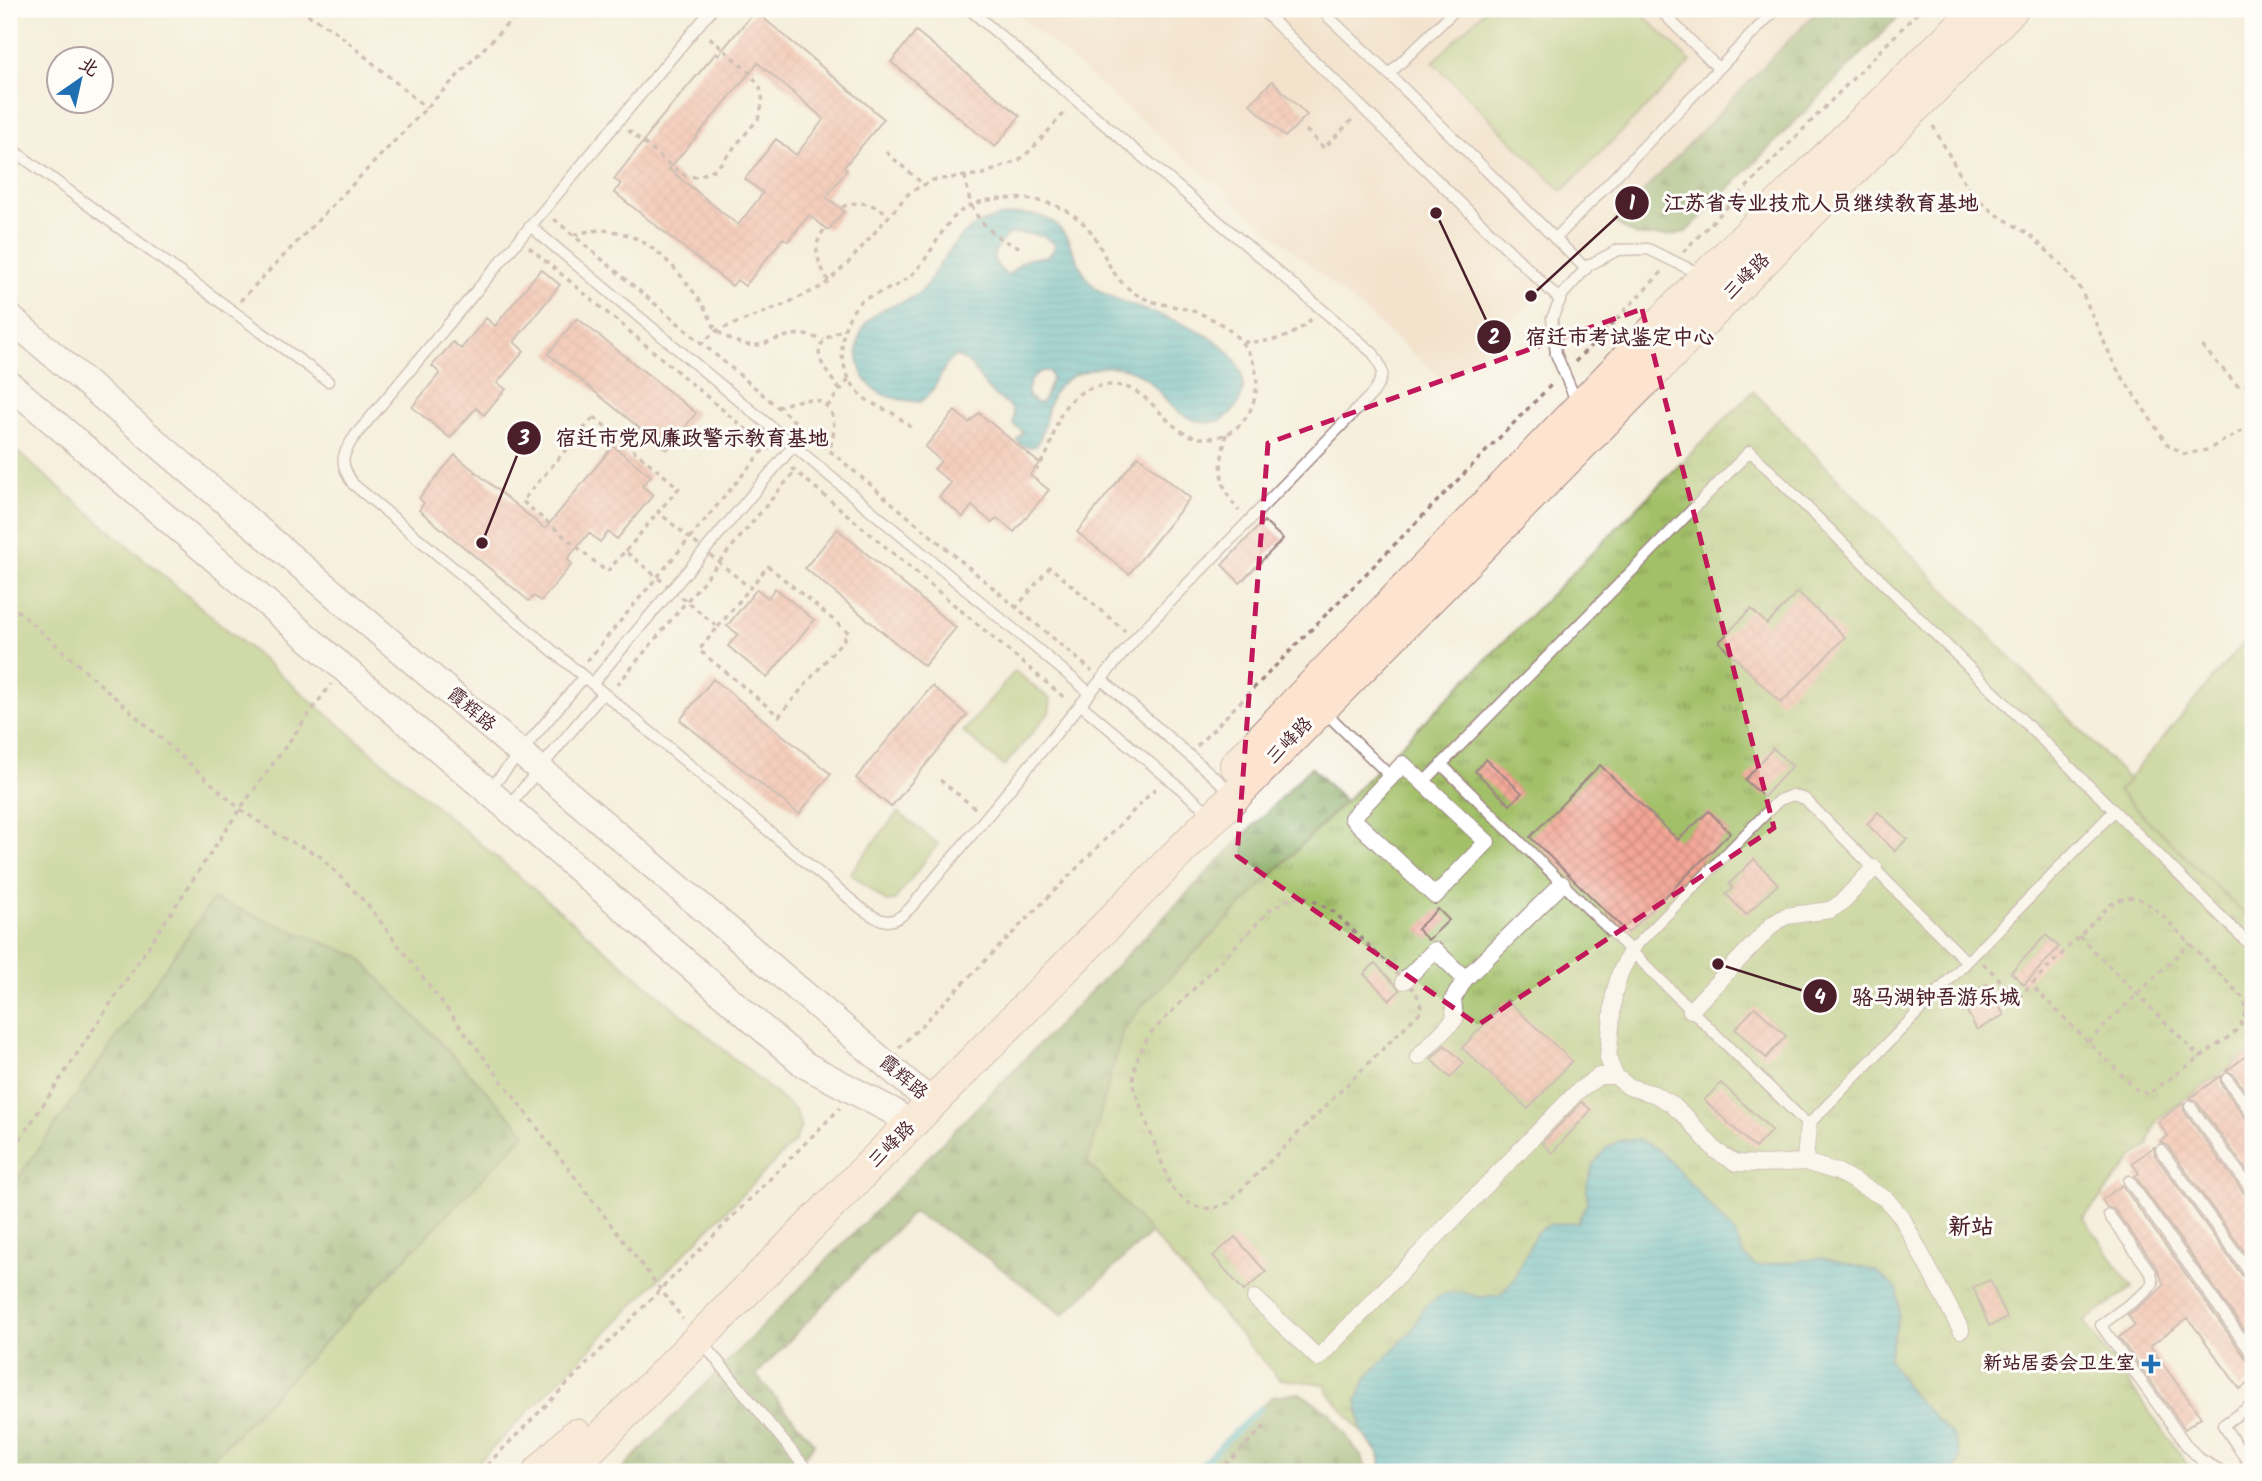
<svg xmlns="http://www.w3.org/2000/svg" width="2262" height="1481" font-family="Kalam,'LXGW WenKai TC',sans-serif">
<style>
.built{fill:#efd6bb}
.grass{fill:#a2c067;stroke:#767049;stroke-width:2}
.forest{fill:url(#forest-firs);stroke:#666244;stroke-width:2}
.park{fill:url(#park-tufts);stroke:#767049;stroke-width:2}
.water{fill:url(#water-rules);stroke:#486a76;stroke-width:2;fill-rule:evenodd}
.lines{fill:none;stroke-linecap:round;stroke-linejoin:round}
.stream{stroke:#46b4c2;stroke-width:6}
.building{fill:url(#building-cross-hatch);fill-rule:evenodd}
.service-casing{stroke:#a08784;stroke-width:13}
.pedestrian-casing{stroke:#a08784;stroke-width:18}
.tertiary-casing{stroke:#a08784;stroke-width:29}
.secondary-casing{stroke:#a08784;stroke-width:34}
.path{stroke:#a08784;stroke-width:3.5;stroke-dasharray:5 5;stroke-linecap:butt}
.service{stroke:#fff;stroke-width:10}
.pedestrian{stroke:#fff;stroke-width:16}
.tertiary{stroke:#fff;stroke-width:26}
.secondary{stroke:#fde4d0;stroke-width:32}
.marked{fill:none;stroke:#c2185b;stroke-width:5;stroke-dasharray:14 9;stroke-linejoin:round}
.poi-dot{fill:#1f6fb2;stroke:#fdfcf7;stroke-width:2.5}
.labels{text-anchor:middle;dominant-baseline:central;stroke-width:6;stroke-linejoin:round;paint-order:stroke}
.street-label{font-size:19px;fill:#4a1f2b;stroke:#fdfcf7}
.poi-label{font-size:19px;font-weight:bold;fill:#4a1f2b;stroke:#fdfcf7;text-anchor:end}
.quarter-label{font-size:23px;font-weight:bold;fill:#4a1f2b;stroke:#fdfcf7}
.leader{fill:none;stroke:#4a1f2b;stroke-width:2.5}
.callout-dot{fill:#4a1f2b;stroke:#fdfcf7;stroke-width:2.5}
.mark-label{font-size:21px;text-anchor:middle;font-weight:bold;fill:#fff}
.callout-label{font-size:21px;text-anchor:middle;font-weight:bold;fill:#4a1f2b;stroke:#fdfcf7;stroke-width:6;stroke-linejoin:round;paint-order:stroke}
</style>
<defs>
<pattern id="forest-firs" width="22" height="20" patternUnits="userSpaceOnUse" patternTransform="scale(1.75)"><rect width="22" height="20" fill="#81a65c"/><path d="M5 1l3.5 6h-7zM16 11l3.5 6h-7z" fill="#6c874c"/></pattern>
<pattern id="park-tufts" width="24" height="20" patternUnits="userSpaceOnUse" patternTransform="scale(1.75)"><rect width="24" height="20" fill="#a2c067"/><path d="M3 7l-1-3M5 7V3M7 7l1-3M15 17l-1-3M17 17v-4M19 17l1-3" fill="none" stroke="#869b55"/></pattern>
<pattern id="water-rules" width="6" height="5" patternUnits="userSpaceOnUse" patternTransform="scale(1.75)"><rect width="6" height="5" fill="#46b4c2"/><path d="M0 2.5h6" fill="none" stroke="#3c929e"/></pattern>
<pattern id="building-cross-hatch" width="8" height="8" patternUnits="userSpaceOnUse" patternTransform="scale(1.75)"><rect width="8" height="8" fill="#f3a696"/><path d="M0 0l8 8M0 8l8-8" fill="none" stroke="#d28e81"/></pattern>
</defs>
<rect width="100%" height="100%" fill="#fdfcf7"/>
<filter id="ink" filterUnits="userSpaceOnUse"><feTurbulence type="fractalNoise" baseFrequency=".0143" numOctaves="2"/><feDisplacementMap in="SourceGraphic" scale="14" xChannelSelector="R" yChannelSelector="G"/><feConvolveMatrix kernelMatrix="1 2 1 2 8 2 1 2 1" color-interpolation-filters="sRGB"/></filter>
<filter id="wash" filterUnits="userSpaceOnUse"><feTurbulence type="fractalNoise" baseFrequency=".00686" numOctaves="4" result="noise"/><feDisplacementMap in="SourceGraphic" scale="28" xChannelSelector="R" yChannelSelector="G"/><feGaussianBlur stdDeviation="1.57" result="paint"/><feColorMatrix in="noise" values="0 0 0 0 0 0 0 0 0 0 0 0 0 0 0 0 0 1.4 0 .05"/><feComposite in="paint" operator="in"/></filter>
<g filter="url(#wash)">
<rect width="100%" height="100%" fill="#f6efdd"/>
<path class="built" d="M 1012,9 L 1819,9 L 1590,246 L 1447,383 Z"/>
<path class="grass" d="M 1486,9 L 1637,9 L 1691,62 L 1562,191 L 1433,62 Z
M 9,445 L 795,1110 L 801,1127 L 795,1141 L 469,1472 L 9,1472 Z
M 2253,631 L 2253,923 L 2118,791 Z
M 1015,671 L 1051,700 L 1049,713 L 1004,766 L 963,732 Z
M 898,812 L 938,844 L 894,901 L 886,902 L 850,873 Z"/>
<path class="forest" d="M 1819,9 L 1906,9 L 1686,232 L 1667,236 L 1637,236 L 1614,222 Z
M 1311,767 L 1345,801 L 1142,1006 L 1122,1033 L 1088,1162 L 1151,1233 L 1063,1315 L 971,1246 L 913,1212 L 756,1375 L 815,1444 L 789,1472 L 619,1472 Z
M 213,899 L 358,956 L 526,1133 L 200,1472 L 9,1472 L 9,1191 Z
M 1300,1393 L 1330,1413 L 1363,1459 L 1367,1472 L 1210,1472 L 1204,1461 L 1273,1396 Z"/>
<path class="park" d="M 1753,391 L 2129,780 L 2118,791 L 2253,923 L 2253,1050 L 2157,1120 L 2148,1146 L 2132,1159 L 2084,1218 L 2132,1288 L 2084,1322 L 2193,1472 L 1382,1472 L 1379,1453 L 1327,1391 L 1325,1384 L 1279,1379 L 1088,1162 L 1122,1033 L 1142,1006 Z"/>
<path class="water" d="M 1019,214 C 1079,214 1064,259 1097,289 C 1104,295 1113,297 1121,301 C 1158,317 1226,329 1241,372 C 1245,384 1243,397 1236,407 C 1222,428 1198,425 1180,413 C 1165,402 1157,385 1142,376 C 1128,367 1111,365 1096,368 C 1084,371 1071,375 1062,383 C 1043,400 1049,427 1036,446 L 1028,447 L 1020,445 L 1017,440 L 1023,432 L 1013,425 C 1014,420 1015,414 1012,409 C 1007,402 996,398 990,391 C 975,376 978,365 956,356 C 940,365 941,388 920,402 C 906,401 885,398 874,389 C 853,370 852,336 872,317 C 885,304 906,304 919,293 C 927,287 932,275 938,267 C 963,230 974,219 1019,214 ZM 1018,233 L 1044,236 L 1055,245 C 1050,263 1038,254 1026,260 C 1019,263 1014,271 1007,275 C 987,259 992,253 1007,235 ZM 1043,371 L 1049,371 L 1052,378 C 1050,384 1045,399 1041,403 L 1036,403 L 1028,396 C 1027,385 1032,375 1043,371 Z
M 1638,1139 L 1657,1149 L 1673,1164 L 1735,1234 L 1744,1256 L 1756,1266 L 1820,1258 L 1876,1271 L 1898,1290 L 1899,1316 L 1888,1358 L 1911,1393 L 1954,1437 L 1960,1456 L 1955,1472 L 1382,1472 L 1379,1453 L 1362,1432 L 1357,1400 L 1367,1377 L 1413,1329 L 1424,1307 L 1443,1294 L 1461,1292 L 1479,1297 L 1500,1295 L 1513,1281 L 1536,1233 L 1548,1225 L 1578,1222 L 1587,1203 L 1587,1185 L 1593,1165 L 1606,1148 L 1621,1140 Z"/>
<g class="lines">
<path class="stream" d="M 1194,1472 L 1260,1408"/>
</g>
<g id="blocks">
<path class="building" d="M 755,11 L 884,119 L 844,167 L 847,170 L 826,197 L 844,211 L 828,230 L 809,215 L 788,241 L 783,238 L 745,286 L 737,280 L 732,286 L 614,192 L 621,184 L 614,179 L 651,132 L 650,131 L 716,53 L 718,55 ZM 758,63 L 824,119 L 796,155 L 776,139 L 745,179 L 763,193 L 738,225 L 669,169 Z
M 916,31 L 1020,116 L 995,147 L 891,62 Z
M 1272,81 L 1307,115 L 1285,137 L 1250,104 Z
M 541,269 L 560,285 L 514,342 L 524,351 L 497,383 L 506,389 L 484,415 L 476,408 L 450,438 L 412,407 L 440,373 L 432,366 L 453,342 L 461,349 L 486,318 L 495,326 Z
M 577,318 L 696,413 L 667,450 L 548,354 Z
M 955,411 L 969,423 L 979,413 L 1039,463 L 1030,475 L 1049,490 L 1014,532 L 997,518 L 992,523 L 972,506 L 963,517 L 939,497 L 951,483 L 934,469 L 941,461 L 925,447 Z
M 613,446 L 651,476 L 642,486 L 653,495 L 617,539 L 608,532 L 600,542 L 589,533 L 567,559 L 572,564 L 541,601 L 534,596 L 529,601 L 419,510 L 424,503 L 419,498 L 455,455 L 545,529 Z
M 1138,456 L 1190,498 L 1129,574 L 1077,532 Z
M 1264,521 L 1283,539 L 1240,583 L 1222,565 Z
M 837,529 L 956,628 L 924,666 L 805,568 Z
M 775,588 L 814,620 L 767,678 L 728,646 L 738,634 L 727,626 L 757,589 L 768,598 Z
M 1798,592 L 1845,637 L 1781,703 L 1719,642 L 1751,609 L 1767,624 Z
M 713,679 L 831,774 L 799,814 L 680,720 Z
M 932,686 L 967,715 L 891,807 L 856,778 Z
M 1773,748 L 1792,766 L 1764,797 L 1745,780 Z
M 1486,759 L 1522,793 L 1510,805 L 1475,771 Z
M 1600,765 L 1678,840 L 1709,811 L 1730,833 L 1628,933 L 1530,837 Z
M 1878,812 L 1907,839 L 1895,851 L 1867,824 Z
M 1754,859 L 1778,884 L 1746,915 L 1726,894 L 1733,888 L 1729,884 Z
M 1438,909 L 1449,920 L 1428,940 L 1417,929 Z
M 2046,935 L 2059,947 L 2024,985 L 2011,972 Z
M 1375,963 L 1400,990 L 1390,1000 L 1364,974 Z
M 1987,984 L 2004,1015 L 1977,1030 L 1960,998 Z
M 1507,1000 L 1572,1061 L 1528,1109 L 1462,1048 Z
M 1755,1007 L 1786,1036 L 1766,1058 L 1735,1029 Z
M 1445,1045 L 1464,1063 L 1450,1078 L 1431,1059 Z
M 2253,1051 L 2253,1102 L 2233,1074 L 2226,1071 Z
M 2220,1076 L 2221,1084 L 2247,1120 L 2253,1123 L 2253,1179 L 2196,1101 L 2190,1098 Z
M 1721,1083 L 1772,1130 L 1755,1148 L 1704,1100 Z
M 1582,1102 L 1591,1110 L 1552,1153 L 1542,1143 Z
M 2183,1103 L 2184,1111 L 2247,1197 L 2253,1200 L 2253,1264 L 2167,1145 L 2160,1142 L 2168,1136 L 2158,1122 Z
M 2154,1147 L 2155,1155 L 2247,1282 L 2253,1285 L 2253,1342 L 2135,1176 L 2139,1173 L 2132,1163 Z
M 2122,1185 L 2247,1360 L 2253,1363 L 2253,1379 L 2240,1389 L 2188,1318 L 2150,1346 L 2201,1417 L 2185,1429 L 2119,1337 L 2135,1326 L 2128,1315 L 2152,1297 L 2164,1285 L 2157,1268 L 2115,1210 L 2107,1207 L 2102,1200 Z
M 1235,1237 L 1266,1272 L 1244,1291 L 1213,1256 Z
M 1990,1280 L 2007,1318 L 1989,1326 L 1973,1287 Z"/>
</g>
</g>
<g filter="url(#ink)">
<use href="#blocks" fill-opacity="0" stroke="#a08784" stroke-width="2"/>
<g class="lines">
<g class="service-casing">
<path id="service" d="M 712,9 L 355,436 C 341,455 339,463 353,484 L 862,909 C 884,925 894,926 913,905 L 1140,633 L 1373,393 C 1385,375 1385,371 1373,353 L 969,9
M 1261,9 L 1560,300
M 1320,9 L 1389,74 L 1586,269
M 1659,9 L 1718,68
M 1389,74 L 1456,9
M 9,147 L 328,381
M 530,226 L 1090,693
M 1555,239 L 1776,9
M 1577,403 L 1556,354 L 1552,318 L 1563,294 L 1589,265 L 1618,250 L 1648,249 L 1702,275
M 1101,679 L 1234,794
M 592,684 L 794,445
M 1080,704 L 1212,815
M 1323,710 L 1391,777
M 1441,764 L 1808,1125 L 2114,811
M 1423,783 L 1750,451 L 2253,948
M 489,790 L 584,677
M 507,808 L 603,693
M 1631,951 L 1779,800 L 1793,795 L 1805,799 L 1967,962
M 2227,1079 L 2253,1115
M 2190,1106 L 2253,1192
M 2161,1150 L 2253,1277
M 2129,1181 L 2253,1355
M 2109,1215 L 2151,1273 L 2153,1283 L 2147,1291 L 2101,1325 L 2187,1446 L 2200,1459 L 2223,1472
M 702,1342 L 809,1472
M 2253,1404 L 2223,1425 L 2253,1469
M 2238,1472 L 2250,1465"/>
</g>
<g class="pedestrian-casing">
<path id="pedestrian" d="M 1403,764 L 1487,842 L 1435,896 L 1352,818 Z
M 1631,951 L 1620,973 L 1614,993 L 1608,1058 L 1615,1076 L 1629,1087 L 1654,1094 L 1670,1103 L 1686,1117 L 1716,1151 L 1736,1163 L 1763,1164 L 1805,1162 L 1838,1172 L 1886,1199 L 1902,1218 L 1961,1330
M 1404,981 L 1435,950 L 1465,979
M 1691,1010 L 1773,924 L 1786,916 L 1830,910 L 1841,903 L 1874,868
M 1418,1057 L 1455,1019 L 1453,999 L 1465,979 L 1562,884
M 1805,1162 L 1808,1125
M 1255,1298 L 1318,1358 L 1577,1092 L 1599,1076 L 1615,1076"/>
</g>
<g class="tertiary-casing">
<path id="tertiary" d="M 9,317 L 933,1104
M 9,384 L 488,791 L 805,1065 L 894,1112 L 910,1126"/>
</g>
<g class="secondary-casing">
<path id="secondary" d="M 1236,765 L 1705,277 L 1978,9
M 539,1472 L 576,1435
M 567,1472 L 2012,9"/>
</g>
<path class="path" d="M 299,9 L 335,31 L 426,108
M 1933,126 L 1967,187 L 1978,199 L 1993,212 L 2030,235 L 2062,265 L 2081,290 L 2115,366 L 2167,444 L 2185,454 L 2207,450 L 2253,425
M 628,130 L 674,168 L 686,176 L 697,177 L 717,168 L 758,119 L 763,102 L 760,87 L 750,73 L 707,35
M 1306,130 L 1324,148 L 1354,118
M 886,152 L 924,185
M 965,176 C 967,185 968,195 971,204 C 979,225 1003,244 1024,248
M 842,207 C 860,199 872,204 889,214
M 554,219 L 1092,671
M 824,230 C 810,249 819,263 829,282
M 574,235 C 633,215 674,262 704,307 C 715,324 710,329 730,339 C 759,353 765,340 792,335 C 803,333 813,337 824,340
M 529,247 L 773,452
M 1683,252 L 1921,9
M 240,301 L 522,9
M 1243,342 C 1271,342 1291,340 1311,319
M 700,345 L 716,331 L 781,306 L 823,286 L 848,263 L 910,192 L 933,180 L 983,174 L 1019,160 L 1031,150 L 1067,110
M 2202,346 L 2237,385 L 2253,386
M 1575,362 L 1662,272
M 840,390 C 821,364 803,345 844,329
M 827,407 L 849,379
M 777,408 C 819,388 845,404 829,451
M 594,417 L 679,488 L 658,512 L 750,588 L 768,566 L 849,633 L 779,716 L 699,650 L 718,627 L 625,551 L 607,572 L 522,501 Z
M 911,427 C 906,423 900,418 894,414 C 883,408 870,404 861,395 C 835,369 836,327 861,301 C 876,293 896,288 909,277 C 940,252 940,207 990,200 C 1026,195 1068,201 1091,232 C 1105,252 1108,272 1129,289 C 1148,305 1170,304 1193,311 C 1234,324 1270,360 1252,406 C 1248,418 1236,431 1224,435 C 1162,455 1161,375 1100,386 C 1091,388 1083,390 1076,396 C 1057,410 1056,431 1048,451 C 1045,458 1040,463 1037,469
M 1226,434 C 1220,466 1216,484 1239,511
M 792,468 L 1067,700
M 626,551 L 658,512
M 9,603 L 240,809 L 278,835 L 320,856 L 367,904 L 683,1319
M 1015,609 L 1050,567 L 1125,631
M 718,627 L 750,588
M 587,661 L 766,447
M 617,685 L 795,471
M 1197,746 L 1554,382
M 940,780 L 976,809
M 1304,896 L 1333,911 L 1416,992 L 1422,1010 L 1228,1203 C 1202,1214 1189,1207 1171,1187 L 1133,1086 C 1133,1066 1139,1052 1149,1035 L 1271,909 L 1287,900 Z
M 2079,936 L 2200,1057
M 1983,963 L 2018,998 L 2110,905 C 2135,889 2145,901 2165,918 L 2245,1000 C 2246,1017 2243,1025 2230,1036 L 2148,1094 L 2137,1090 L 2031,985
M 2088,1042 L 2190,943
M 899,1048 L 1157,787
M 9,1156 L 240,809 L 331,684
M 480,1472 L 840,1108
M 1218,1472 L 1268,1423"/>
<use href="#service" class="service"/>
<use href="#pedestrian" class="pedestrian"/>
<use href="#tertiary" class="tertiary"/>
<use href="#secondary" class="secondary"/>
</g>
</g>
<path d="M0 0H2262V1481H0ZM 1642,309 L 1774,828 L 1478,1025 L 1237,856 L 1268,443 Z" fill="#f6efdd" fill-opacity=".55" fill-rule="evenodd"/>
<path class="marked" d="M 1642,309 L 1774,828 L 1478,1025 L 1237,856 L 1268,443 Z"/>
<path class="poi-dot" d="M2147.5 1353.5h7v7h7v7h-7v7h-7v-7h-7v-7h7z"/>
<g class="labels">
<g class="street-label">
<text transform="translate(1747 277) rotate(-45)">三峰路</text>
<text transform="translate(471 710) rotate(40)">霞辉路</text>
<text transform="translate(1290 741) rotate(-46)">三峰路</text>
<text transform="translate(903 1078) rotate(40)">霞辉路</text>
<text transform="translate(892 1145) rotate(-45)">三峰路</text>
</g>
<g class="poi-label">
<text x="2135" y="1364">新站居委会卫生室</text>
</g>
<g class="quarter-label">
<text x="1971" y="1228">新站</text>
</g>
</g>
<path class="leader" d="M1531 296L1632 203M1436 213L1494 337M482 543L524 438M1718 964L1820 996"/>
<g class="callout-dot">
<circle cx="1531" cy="296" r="7"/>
<circle cx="1436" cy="213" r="7"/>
<circle cx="482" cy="543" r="7"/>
<circle cx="1718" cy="964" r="7"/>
<circle cx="1632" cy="203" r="18"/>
<circle cx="1494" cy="337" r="18"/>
<circle cx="524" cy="438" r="18"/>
<circle cx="1820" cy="996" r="18"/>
</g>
<g class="mark-label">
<text x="1632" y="210">1</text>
<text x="1494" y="344">2</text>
<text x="524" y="445">3</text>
<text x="1820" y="1004">4</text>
</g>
<g class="callout-label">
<text x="1821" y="210">江苏省专业技术人员继续教育基地</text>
<text x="1620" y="344">宿迁市考试鉴定中心</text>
<text x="692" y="445">宿迁市党风廉政警示教育基地</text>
<text x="1936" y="1004">骆马湖钟吾游乐城</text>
</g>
<rect width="2262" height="1481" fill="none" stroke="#fdfcf7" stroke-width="35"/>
<g transform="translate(80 80) rotate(34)"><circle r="33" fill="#fdfcf7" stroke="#b5a4a5" stroke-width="2"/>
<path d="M0-5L12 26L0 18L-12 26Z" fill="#1f6fb2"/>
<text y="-10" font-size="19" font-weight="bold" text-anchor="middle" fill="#4a1f2b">北</text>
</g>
</svg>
